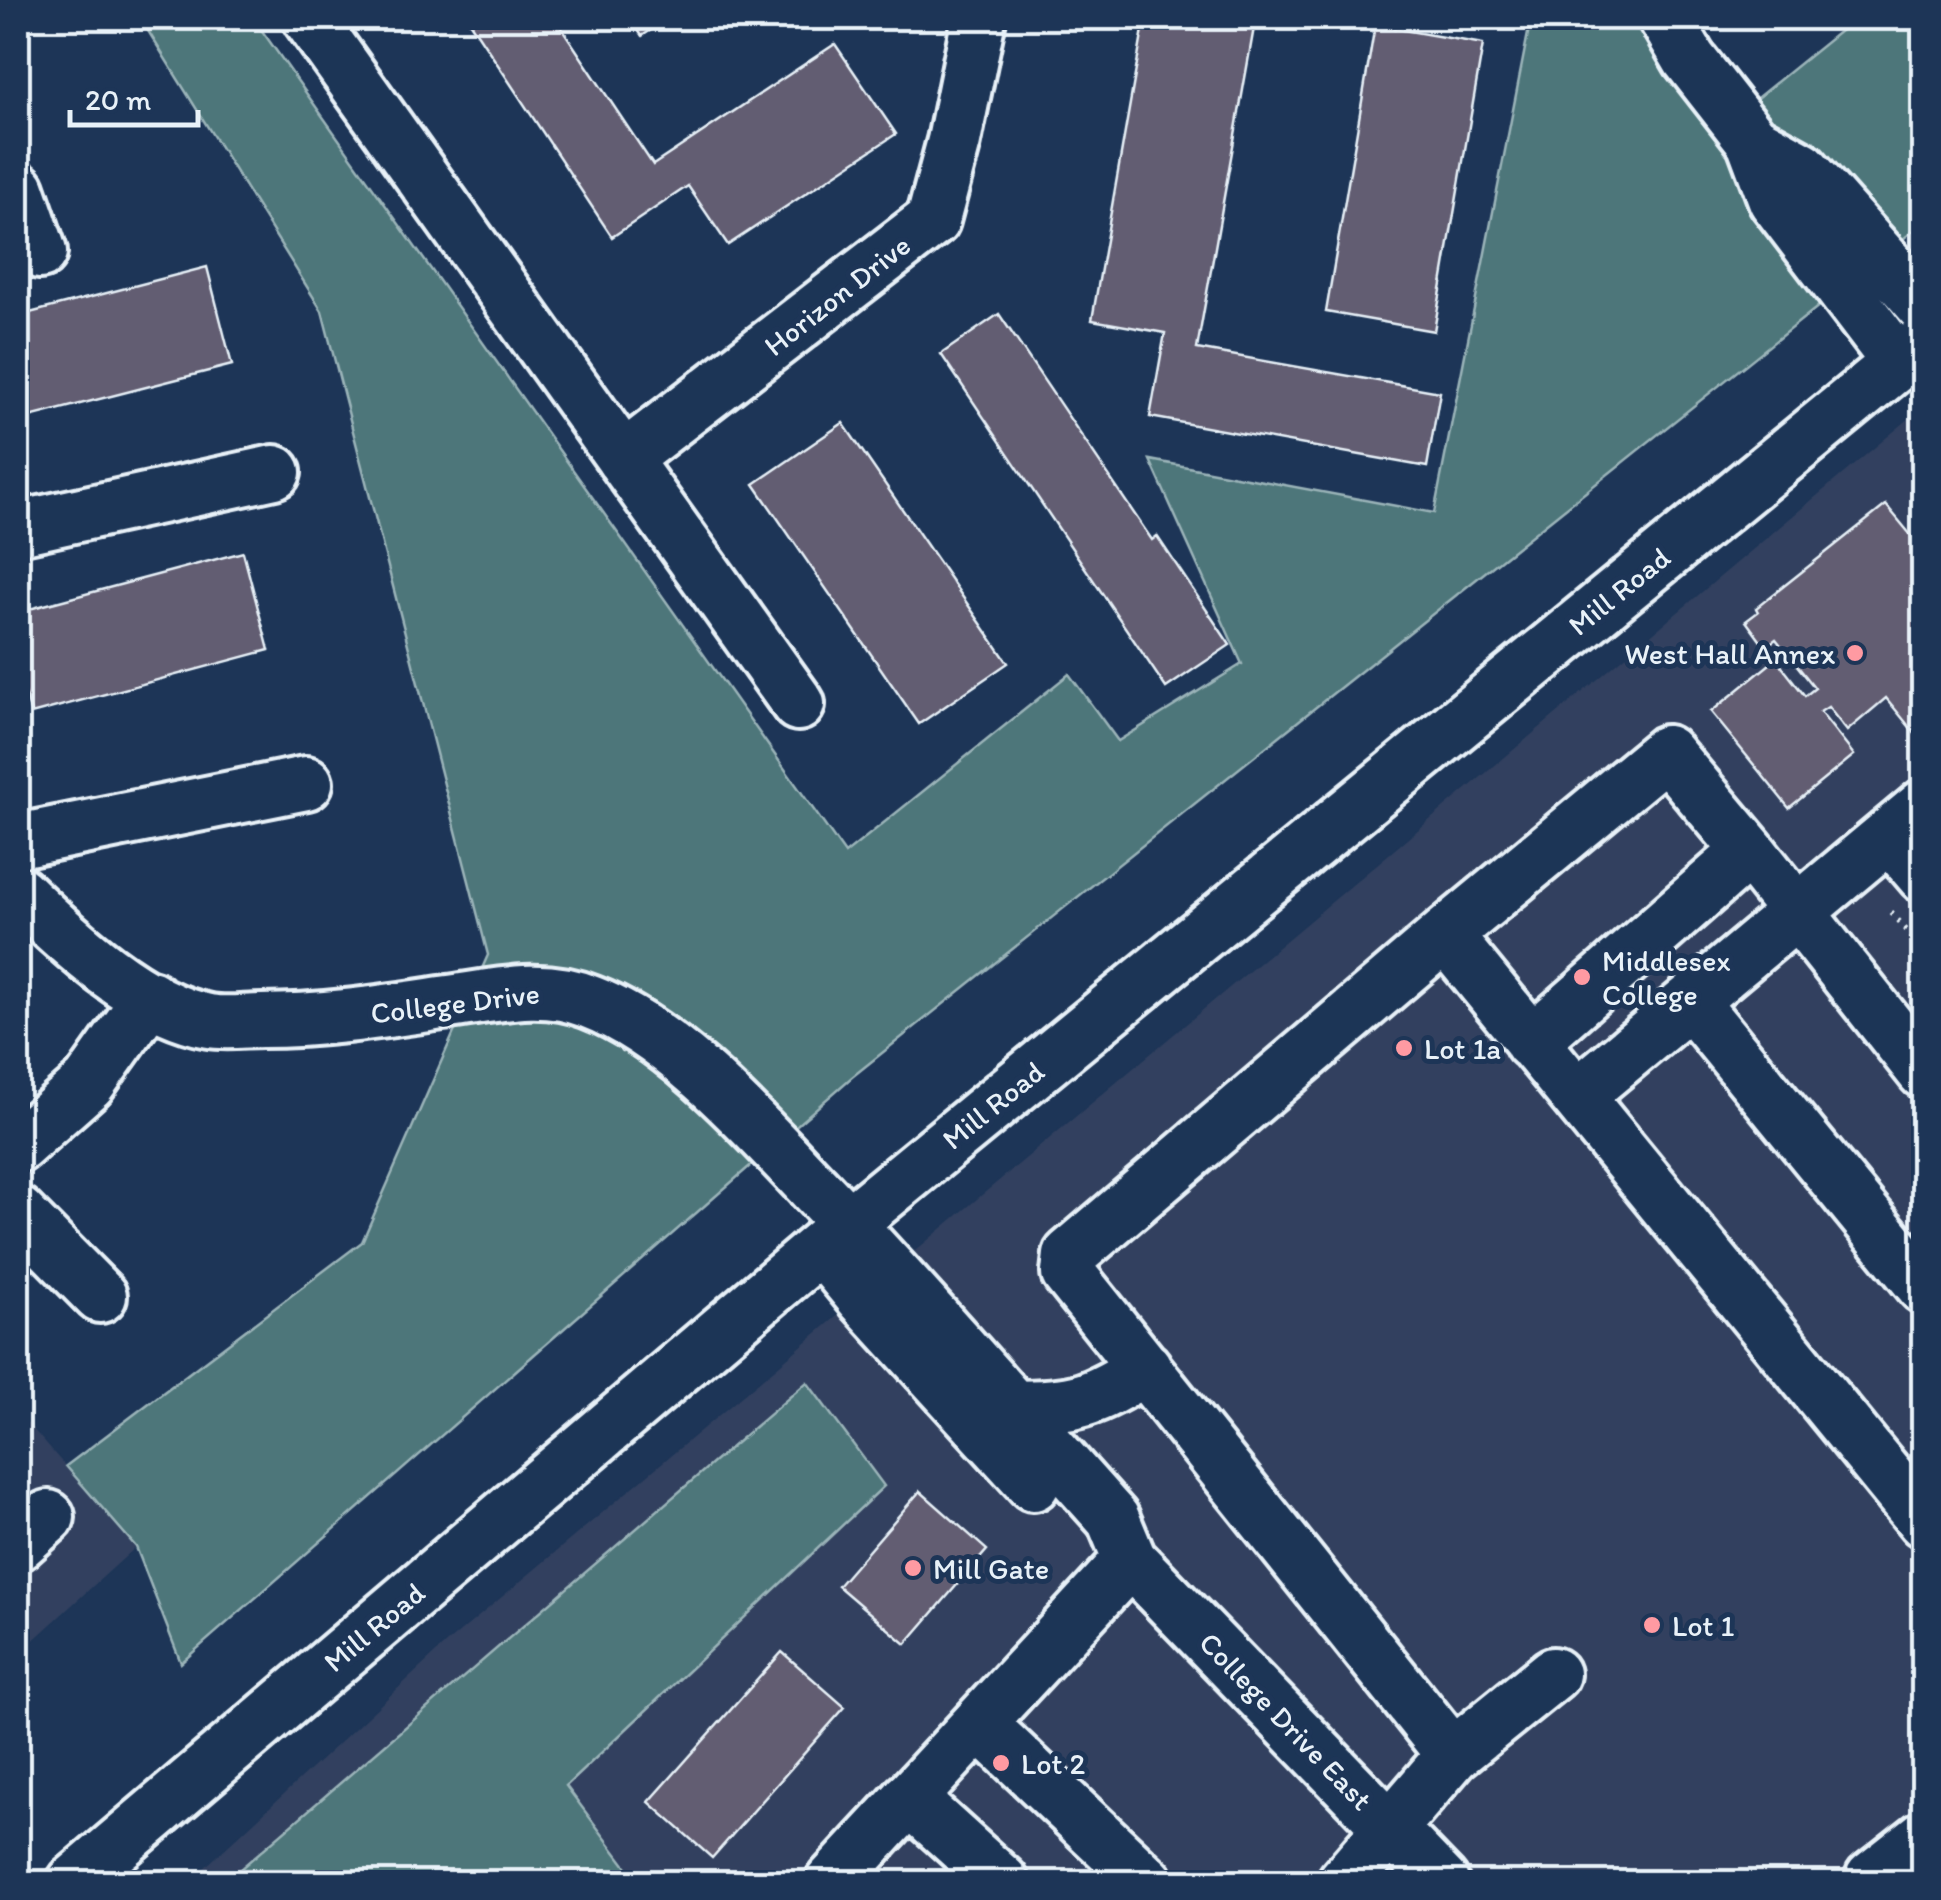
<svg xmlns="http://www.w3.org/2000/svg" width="1941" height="1900" font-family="Itim,sans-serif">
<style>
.built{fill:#32415f}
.green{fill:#4e767a;stroke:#9bb4b9;stroke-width:2.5}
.building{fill:#625d72;stroke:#e8f1f8;stroke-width:2.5}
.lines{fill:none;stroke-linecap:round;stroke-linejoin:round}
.minor-casing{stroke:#e8f1f8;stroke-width:60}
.path{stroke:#e8f1f8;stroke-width:6;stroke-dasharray:2.5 8;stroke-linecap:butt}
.minor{stroke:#1d3557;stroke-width:52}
.poi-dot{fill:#ff9aa2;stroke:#1d3557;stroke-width:4}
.labels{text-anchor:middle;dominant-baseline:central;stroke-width:10;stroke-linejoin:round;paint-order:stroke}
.street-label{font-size:30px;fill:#e8f1f8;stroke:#1d3557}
.poi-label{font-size:30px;fill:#e8f1f8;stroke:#1d3557;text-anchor:start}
</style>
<rect width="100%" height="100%" fill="#1d3557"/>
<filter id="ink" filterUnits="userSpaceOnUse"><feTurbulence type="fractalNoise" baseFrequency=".01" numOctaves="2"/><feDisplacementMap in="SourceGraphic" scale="20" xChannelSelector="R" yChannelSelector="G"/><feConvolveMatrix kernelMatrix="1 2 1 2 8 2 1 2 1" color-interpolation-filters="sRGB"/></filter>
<g filter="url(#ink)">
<path class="built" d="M 1923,407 L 1923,1882 L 189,1882 L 448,1642 Z
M 18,1412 L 136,1547 L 18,1654 Z"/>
<path class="green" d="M 140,18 L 253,18 L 845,854 L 1069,674 L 1118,741 L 1242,664 L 1150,460 L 1434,513 L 1531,18 L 1648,18 L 1737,114 L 1856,18 L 1923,18 L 1923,223 L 852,1077 L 181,1663 L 136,1547 L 66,1466 L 362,1242 L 488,955 L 322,311 Z
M 807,1382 L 884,1486 L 566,1786 L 638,1882 L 225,1882 Z"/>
<path class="building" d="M 467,18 L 555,18 L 653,165 L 835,44 L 896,134 L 728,245 L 688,186 L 612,237 Z
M 630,18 L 669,18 L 642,36 Z
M 1145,18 L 1229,18 L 1255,22 L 1197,349 L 1440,392 L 1427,467 L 1150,417 L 1165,333 L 1092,320 Z
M 1375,25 L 1483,44 L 1434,331 L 1326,312 Z
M 207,267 L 232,365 L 18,420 L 18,316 Z
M 999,314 L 1152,540 L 1157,536 L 1230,645 L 1166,688 L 941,354 Z
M 843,423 L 1008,663 L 919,724 L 754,484 Z
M 1886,505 L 1920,546 L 1924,544 L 1924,738 L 1921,741 L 1886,698 L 1847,731 L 1828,707 L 1820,712 L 1854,755 L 1789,808 L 1711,712 L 1776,659 L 1805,696 L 1815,688 L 1776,639 L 1765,647 L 1746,621 L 1758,612 L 1756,608 Z
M 243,552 L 269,650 L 31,714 L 18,666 L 18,612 Z
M 920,1491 L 987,1550 L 906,1644 L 838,1586 Z
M 782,1652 L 845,1707 L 712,1858 L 649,1802 Z"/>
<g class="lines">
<g class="minor-casing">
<path id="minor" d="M 309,18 L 798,704
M 1665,18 L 1689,59 L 1753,141
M 18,189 L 40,252
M 1898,362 L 1775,200 L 1753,141 L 1802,168 L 1924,306
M 623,459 L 933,220 L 954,141 L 979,18
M 18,528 L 274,472
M 1889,835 L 1924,876
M 18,841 L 306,783
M 18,892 C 67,940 140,1009 209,1021 C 226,1024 245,1021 262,1021 C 326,1021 387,1011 449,1002 C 498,995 543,983 590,1002 C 674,1034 754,1125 815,1189 C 917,1296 1014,1409 1113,1519 L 1130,1560 L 1442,1882
M 1445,935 L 1924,1521
M 1691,1002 L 1924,1287
M 1531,1042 L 1749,851
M 1577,1096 L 1924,806
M 18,1146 L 89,1083 L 150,997
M 18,1213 L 100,1296
M 821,1247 L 864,1299 L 1033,1484
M 1012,1407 C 1076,1407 1091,1402 1145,1368
M 18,1544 L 48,1517
M 979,1723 L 1147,1882
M 1453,1755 L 1068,1273 L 1070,1255 L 1445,935 L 1666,752 L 1749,851 L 1924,1072
M 909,1798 L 1002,1882
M 1872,1878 L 1924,1837
M 74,1882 L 848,1224 L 1924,342
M 832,1882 L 1130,1560
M 1344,1882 L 1453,1755 L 1553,1674"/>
</g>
<path class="path" d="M 1891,912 L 1924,952"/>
<use href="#minor" class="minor"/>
</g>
</g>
<g class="poi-dot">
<circle cx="1855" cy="653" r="10"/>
<circle cx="1582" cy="977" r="10"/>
<circle cx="1404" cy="1048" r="10"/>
<circle cx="913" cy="1568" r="10"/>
<circle cx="1652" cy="1625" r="10"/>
<circle cx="1001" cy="1763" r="10"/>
</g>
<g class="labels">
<g class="street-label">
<text transform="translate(837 295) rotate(-38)">Horizon Drive</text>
<text transform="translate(1619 591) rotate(-39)">Mill Road</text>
<text transform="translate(455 1003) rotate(-7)">College Drive</text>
<text transform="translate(993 1105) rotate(-39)">Mill Road</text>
<text transform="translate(374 1627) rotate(-40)">Mill Road</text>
<text transform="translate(1286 1721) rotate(46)">College Drive East</text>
</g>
<g class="poi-label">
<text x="1835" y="653" text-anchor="end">West Hall Annex</text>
<text x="1602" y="960">Middlesex<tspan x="1602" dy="34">College</tspan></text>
<text x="1424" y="1048">Lot 1a</text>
<text x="933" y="1568">Mill Gate</text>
<text x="1672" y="1625">Lot 1</text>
<text x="1021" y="1763">Lot 2</text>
</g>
</g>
<rect width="1941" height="1900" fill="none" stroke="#1d3557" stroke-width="60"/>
<rect x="30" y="30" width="1881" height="1840" fill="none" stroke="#e8f1f8" stroke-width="4" filter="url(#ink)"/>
<path d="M70 110v15h128v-15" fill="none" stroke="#e8f1f8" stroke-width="5"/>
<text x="85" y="110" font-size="30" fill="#e8f1f8" stroke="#1d3557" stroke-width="8" paint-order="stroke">20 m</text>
</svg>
